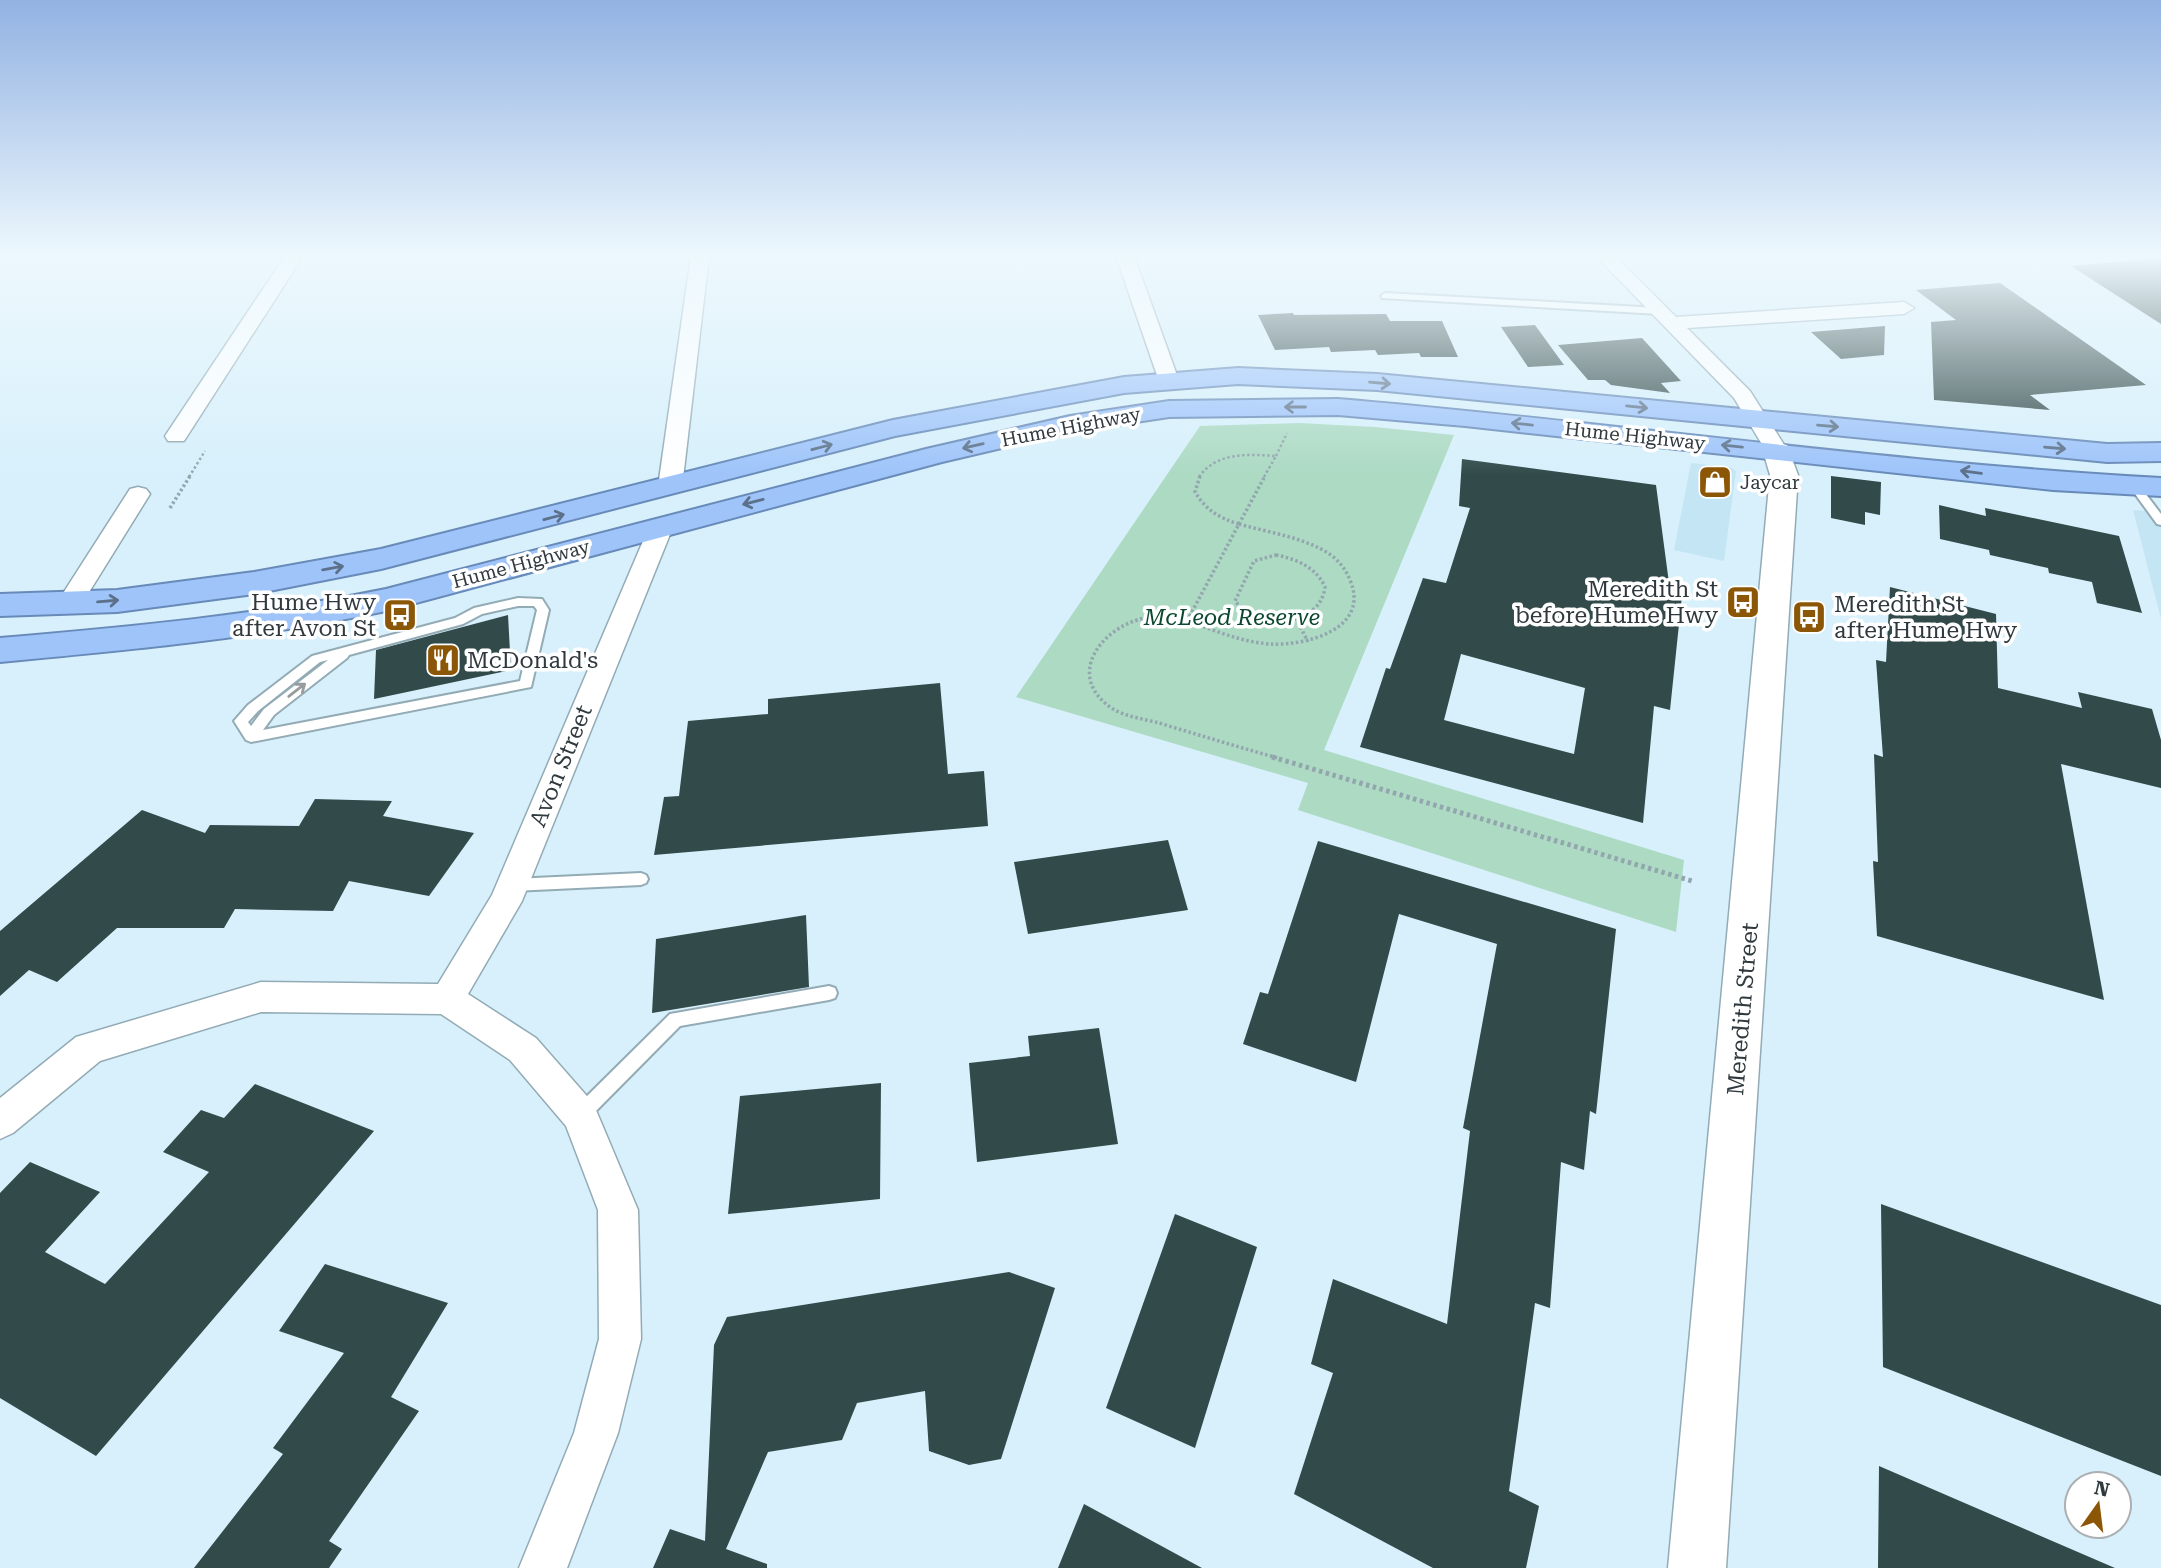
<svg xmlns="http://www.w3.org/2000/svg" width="2161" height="1568" font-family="'Roboto Serif',serif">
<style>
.built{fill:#c4e5f4}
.green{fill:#acdac3}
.building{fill:#324a4a;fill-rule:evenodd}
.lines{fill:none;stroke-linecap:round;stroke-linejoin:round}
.service-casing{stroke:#93abb5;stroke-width:4}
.minor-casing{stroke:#93abb5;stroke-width:3}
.tertiary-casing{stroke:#93abb5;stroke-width:3}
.trunk-casing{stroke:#688ab8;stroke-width:4}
.path-far2{stroke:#93a6ae;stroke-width:2.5;stroke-dasharray:2.5 2.5;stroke-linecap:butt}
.path-far1{stroke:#93a6ae;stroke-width:3.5;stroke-dasharray:2.5 2.5;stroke-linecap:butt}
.path{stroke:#93a6ae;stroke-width:5;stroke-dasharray:3.5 3.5;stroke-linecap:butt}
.service{fill:#fff;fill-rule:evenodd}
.minor{fill:#fff;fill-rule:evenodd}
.tertiary{fill:#fff;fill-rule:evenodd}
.trunk{fill:#9ec4fa;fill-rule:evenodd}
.oneway{stroke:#5c7189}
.oneway2{stroke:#989c9e}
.labels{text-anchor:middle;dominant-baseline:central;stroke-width:7;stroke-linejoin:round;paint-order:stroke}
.far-street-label{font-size:19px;fill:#303a3e;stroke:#fff}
.far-poi-label{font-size:19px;fill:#303a3e;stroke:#fff;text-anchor:start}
.poi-label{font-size:23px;fill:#303a3e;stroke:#fff;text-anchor:end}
.park-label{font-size:23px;font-style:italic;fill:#0c4831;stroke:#fff}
.street-label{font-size:23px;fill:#303a3e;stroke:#fff}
</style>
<rect width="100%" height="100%" fill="#d7f0fb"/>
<path class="built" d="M 1691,463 L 1730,467 L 1736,471 L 1724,561 L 1674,550 Z
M 2133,510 L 2161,512 L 2161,619 Z"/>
<path class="green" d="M 1300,423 L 1375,427 L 1454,435 L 1324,750 L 1684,860 L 1676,932 L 1298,810 L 1308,783 L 1016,697 L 1200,426 Z"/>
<path class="building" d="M 2161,258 L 2161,324 L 2071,266 Z
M 2000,283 L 2146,385 L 2030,395 L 2050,410 L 1934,400 L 1931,322 L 1956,320 L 1916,290 Z
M 1293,313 L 1294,315 L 1386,314 L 1390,321 L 1442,321 L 1458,357 L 1421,357 L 1419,353 L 1378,355 L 1375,350 L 1331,352 L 1329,347 L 1275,350 L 1258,315 Z
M 1535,325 L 1564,365 L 1528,367 L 1501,327 Z
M 1885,326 L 1884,355 L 1841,359 L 1811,332 Z
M 1642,338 L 1681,381 L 1661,383 L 1670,393 L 1611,385 L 1605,380 L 1588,380 L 1558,345 Z
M 1462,459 L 1656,485 L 1669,583 L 1683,586 L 1670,710 L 1654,706 L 1643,823 L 1360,747 L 1386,668 L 1390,669 L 1423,578 L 1446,583 L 1470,508 L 1459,506 ZM 1461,654 L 1585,688 L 1574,754 L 1444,720 Z
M 1831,476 L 1881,482 L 1880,515 L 1865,512 L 1865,525 L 1831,518 Z
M 1939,505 L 1986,516 L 1985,508 L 2119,536 L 2142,613 L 2097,603 L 2092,582 L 2049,573 L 2048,568 L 1990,555 L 1989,550 L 1940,539 Z
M 1890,587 L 1996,614 L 1998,688 L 2082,708 L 2078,692 L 2152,709 L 2161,740 L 2161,788 L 2061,764 L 2104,1000 L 1877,936 L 1873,861 L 1878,862 L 1874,754 L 1883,757 L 1876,660 L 1886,662 Z
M 508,615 L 511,670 L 374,699 L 376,650 Z
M 940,683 L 948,774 L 984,771 L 988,826 L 654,855 L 664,797 L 679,796 L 688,721 L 768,714 L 768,699 Z
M 315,799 L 392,801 L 383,816 L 474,833 L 429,896 L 349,881 L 333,911 L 235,909 L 224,928 L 117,928 L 57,982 L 29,970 L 0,996 L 0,931 L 142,810 L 205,833 L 210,825 L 299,826 Z
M 1168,840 L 1188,910 L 1028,934 L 1014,862 Z
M 1318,841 L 1616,929 L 1596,1114 L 1590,1111 L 1584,1170 L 1561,1162 L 1550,1308 L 1535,1303 L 1509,1491 L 1539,1506 L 1526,1568 L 1433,1568 L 1294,1494 L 1333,1373 L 1311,1364 L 1333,1279 L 1447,1324 L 1470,1131 L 1463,1128 L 1497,944 L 1399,914 L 1356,1082 L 1243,1044 L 1260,992 L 1268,994 Z
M 806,915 L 809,987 L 652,1013 L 656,939 Z
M 1099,1028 L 1118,1144 L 977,1162 L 969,1063 L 1030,1056 L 1028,1036 Z
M 881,1083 L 880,1199 L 728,1214 L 740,1096 Z
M 255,1084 L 374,1131 L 96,1456 L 0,1398 L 0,1193 L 30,1162 L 100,1192 L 45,1252 L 105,1284 L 209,1172 L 163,1152 L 201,1110 L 224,1118 Z
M 1881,1204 L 2161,1305 L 2161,1476 L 1883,1367 Z
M 1175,1214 L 1257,1247 L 1195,1448 L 1106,1408 Z
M 325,1264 L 448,1303 L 391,1397 L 419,1411 L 329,1541 L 342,1549 L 329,1568 L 194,1568 L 283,1454 L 273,1448 L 344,1353 L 279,1331 Z
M 1009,1272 L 1055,1288 L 1001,1459 L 969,1465 L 929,1451 L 925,1391 L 857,1403 L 842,1440 L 768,1452 L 726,1549 L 767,1564 L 767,1568 L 653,1568 L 670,1529 L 705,1541 L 714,1345 L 727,1317 Z
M 1879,1466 L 2115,1568 L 1878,1568 Z
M 1084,1504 L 1202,1568 L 1058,1568 Z"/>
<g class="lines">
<g class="service-casing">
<path id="service" d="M 1385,293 L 1659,308 L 1664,311 L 1659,314 L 1382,298 L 1381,296 Z
M 2135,484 L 2139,485 L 2161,514 L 2161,525 L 2157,524 L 2130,487 Z
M 518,598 L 542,599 L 549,610 L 531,687 L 251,742 L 246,740 L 234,721 L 248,705 L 312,656 L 455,618 L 474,608 ZM 518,606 L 534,606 L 537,610 L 520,681 L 263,730 L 274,715 L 347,658 L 349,655 L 463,624 L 482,614 ZM 328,660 L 264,709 L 251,726 L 248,722 L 258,711 L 320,662 Z
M 641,873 L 646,875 L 648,879 L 646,883 L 641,885 L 513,891 L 508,889 L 505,885 L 508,881 L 513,879 Z
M 829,986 L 835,988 L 837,993 L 835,998 L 829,1000 L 680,1026 L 587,1120 L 581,1122 L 575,1120 L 572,1114 L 575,1108 L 670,1014 Z"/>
</g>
<g class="minor-casing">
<path id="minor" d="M 285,256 L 303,256 L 184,441 L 168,441 L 165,436 Z
M 691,256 L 709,256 L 682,487 L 678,492 L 662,492 L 658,487 Z
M 1116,256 L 1134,256 L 1179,381 L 1176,385 L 1162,385 L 1159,381 Z
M 1596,256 L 1615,256 L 1676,317 L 1904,302 L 1914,308 L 1904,314 L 1687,328 L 1750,391 L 1788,451 L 1785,456 L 1769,456 L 1734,398 Z
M 138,487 L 146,489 L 150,494 L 78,610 L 69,612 L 60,610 L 56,604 L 60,598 L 130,489 Z
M 661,520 L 670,522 L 673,527 L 522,901 L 468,994 L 536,1038 L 593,1103 L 638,1210 L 641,1339 L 618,1433 L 567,1568 L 519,1568 L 574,1433 L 599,1339 L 598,1210 L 566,1126 L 510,1060 L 441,1014 L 261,1012 L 100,1061 L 13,1133 L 0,1139 L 0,1098 L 76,1037 L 261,982 L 438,984 L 492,895 L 649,527 L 652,522 Z"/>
</g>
<g class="tertiary-casing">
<path id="tertiary" d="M 1777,443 L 1787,445 L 1798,475 L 1726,1568 L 1668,1568 L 1770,475 L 1763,451 L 1767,445 Z"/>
</g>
<g class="trunk-casing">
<path id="trunk" d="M 1238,368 L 1377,374 L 2107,444 L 2161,443 L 2161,461 L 2107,462 L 1377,390 L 1238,384 L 1124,393 L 895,436 L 381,569 L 254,594 L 117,612 L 0,616 L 0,594 L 117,590 L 254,572 L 381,549 L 893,420 L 1124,377 Z
M 1338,399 C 1612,422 1886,463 2161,478 L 2161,496 L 2053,490 L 1465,426 L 1338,415 L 1169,417 L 1070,432 L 942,462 L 386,611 C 258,638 130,650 0,662 L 0,638 C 130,627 258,615 386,589 L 926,449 L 1070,416 L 1169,401 Z"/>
</g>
<path class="path-far2" d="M 1276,456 L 1287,433
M 189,477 L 205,451
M 1199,477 C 1216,452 1248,454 1276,456
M 1264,477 L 1276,456"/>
<path class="path-far1" d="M 1200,476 L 1195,492 C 1206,510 1219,518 1239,524
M 170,508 L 190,476
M 1239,524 C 1270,533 1304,537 1331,555 C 1340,562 1346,570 1350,580 C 1371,629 1306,646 1270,644 C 1241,642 1214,630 1187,621 Z
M 1239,524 L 1265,476
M 1276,555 C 1296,559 1316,567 1325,587 C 1320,624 1277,622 1249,617 L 1235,601 L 1254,561 Z
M 1296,618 L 1308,642
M 1187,621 C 1173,619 1158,615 1144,618 C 1100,628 1064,677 1113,709 C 1126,717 1145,719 1159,723 C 1199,735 1238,747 1278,758"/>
<path class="path" d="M 1272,757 L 1692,881"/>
<use href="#service" class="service"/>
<use href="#minor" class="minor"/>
<use href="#tertiary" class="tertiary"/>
<use href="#trunk" class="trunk"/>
</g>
<defs><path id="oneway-shaft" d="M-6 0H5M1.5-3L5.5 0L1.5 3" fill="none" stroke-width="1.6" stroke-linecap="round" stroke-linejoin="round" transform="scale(1.75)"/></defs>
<g class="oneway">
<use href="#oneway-shaft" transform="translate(1380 383) rotate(5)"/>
<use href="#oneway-shaft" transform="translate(1295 407) rotate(-180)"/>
<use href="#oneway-shaft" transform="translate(1637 407) rotate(6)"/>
<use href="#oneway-shaft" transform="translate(1522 424) rotate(-174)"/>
<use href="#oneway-shaft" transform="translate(1828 426) rotate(5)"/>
<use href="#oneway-shaft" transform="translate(973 446) rotate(167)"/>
<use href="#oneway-shaft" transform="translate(1732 446) rotate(-174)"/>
<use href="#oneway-shaft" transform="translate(822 447) rotate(-15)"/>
<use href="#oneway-shaft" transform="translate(2055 448) rotate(5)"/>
<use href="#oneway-shaft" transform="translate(1971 472) rotate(-173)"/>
<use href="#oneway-shaft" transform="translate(753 502) rotate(166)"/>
<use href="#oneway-shaft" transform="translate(554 517) rotate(-15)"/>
<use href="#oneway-shaft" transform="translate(333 568) rotate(-10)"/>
<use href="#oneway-shaft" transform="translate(108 601) rotate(-5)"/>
</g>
<use class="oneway2" href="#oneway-shaft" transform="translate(297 690) rotate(-38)"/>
<linearGradient id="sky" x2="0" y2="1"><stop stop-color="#92b2e2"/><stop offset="0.54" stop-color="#edf8fd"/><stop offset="1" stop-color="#edf8fd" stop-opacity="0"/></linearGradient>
<rect width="2161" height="475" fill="url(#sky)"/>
<defs>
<g id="shop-square" transform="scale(1.75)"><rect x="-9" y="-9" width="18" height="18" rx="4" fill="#8c5607" stroke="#fff"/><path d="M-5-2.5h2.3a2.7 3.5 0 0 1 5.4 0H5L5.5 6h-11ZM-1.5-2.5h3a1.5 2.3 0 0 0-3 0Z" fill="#fff"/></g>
<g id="bus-square" transform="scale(1.75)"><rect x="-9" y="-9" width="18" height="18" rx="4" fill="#8c5607" stroke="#fff"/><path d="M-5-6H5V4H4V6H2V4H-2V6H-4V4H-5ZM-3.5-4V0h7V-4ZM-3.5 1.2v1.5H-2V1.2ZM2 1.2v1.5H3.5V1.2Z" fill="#fff"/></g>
<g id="restaurant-square" transform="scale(1.75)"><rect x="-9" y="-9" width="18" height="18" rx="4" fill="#8c5607" stroke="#fff"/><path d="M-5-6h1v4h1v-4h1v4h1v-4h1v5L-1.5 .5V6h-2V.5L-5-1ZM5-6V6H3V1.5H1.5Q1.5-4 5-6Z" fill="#fff"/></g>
</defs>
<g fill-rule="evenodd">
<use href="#shop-square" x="1715" y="482"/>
<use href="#bus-square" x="1743" y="602"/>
<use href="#bus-square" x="400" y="615"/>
<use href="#bus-square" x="1809" y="617"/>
<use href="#restaurant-square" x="443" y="660"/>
</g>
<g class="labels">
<g class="far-street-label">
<text transform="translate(1071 427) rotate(-11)">Hume Highway</text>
<text transform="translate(1635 436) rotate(6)">Hume Highway</text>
<text transform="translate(521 564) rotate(-15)">Hume Highway</text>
</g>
<g class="far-poi-label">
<text x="1740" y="482">Jaycar</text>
</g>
<g class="poi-label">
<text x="1718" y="589">Meredith St<tspan x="1718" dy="26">before Hume Hwy</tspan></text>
<text x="376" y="602">Hume Hwy<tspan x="376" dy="26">after Avon St</tspan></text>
<text x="1834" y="604" text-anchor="start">Meredith St<tspan x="1834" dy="26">after Hume Hwy</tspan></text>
<text x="467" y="660" text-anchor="start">McDonald's</text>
</g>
<g class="park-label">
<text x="1232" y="617">McLeod Reserve</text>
</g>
<g class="street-label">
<text transform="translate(561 766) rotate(-68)">Avon Street</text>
<text transform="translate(1743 1009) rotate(-85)">Meredith Street</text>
</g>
</g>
<g transform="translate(2098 1505) rotate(14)"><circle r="33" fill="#ffffff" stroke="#acb0b2" stroke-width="2"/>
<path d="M0-5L12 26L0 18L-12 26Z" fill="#8c5607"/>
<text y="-10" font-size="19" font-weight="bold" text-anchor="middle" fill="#303a3e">N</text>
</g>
</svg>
